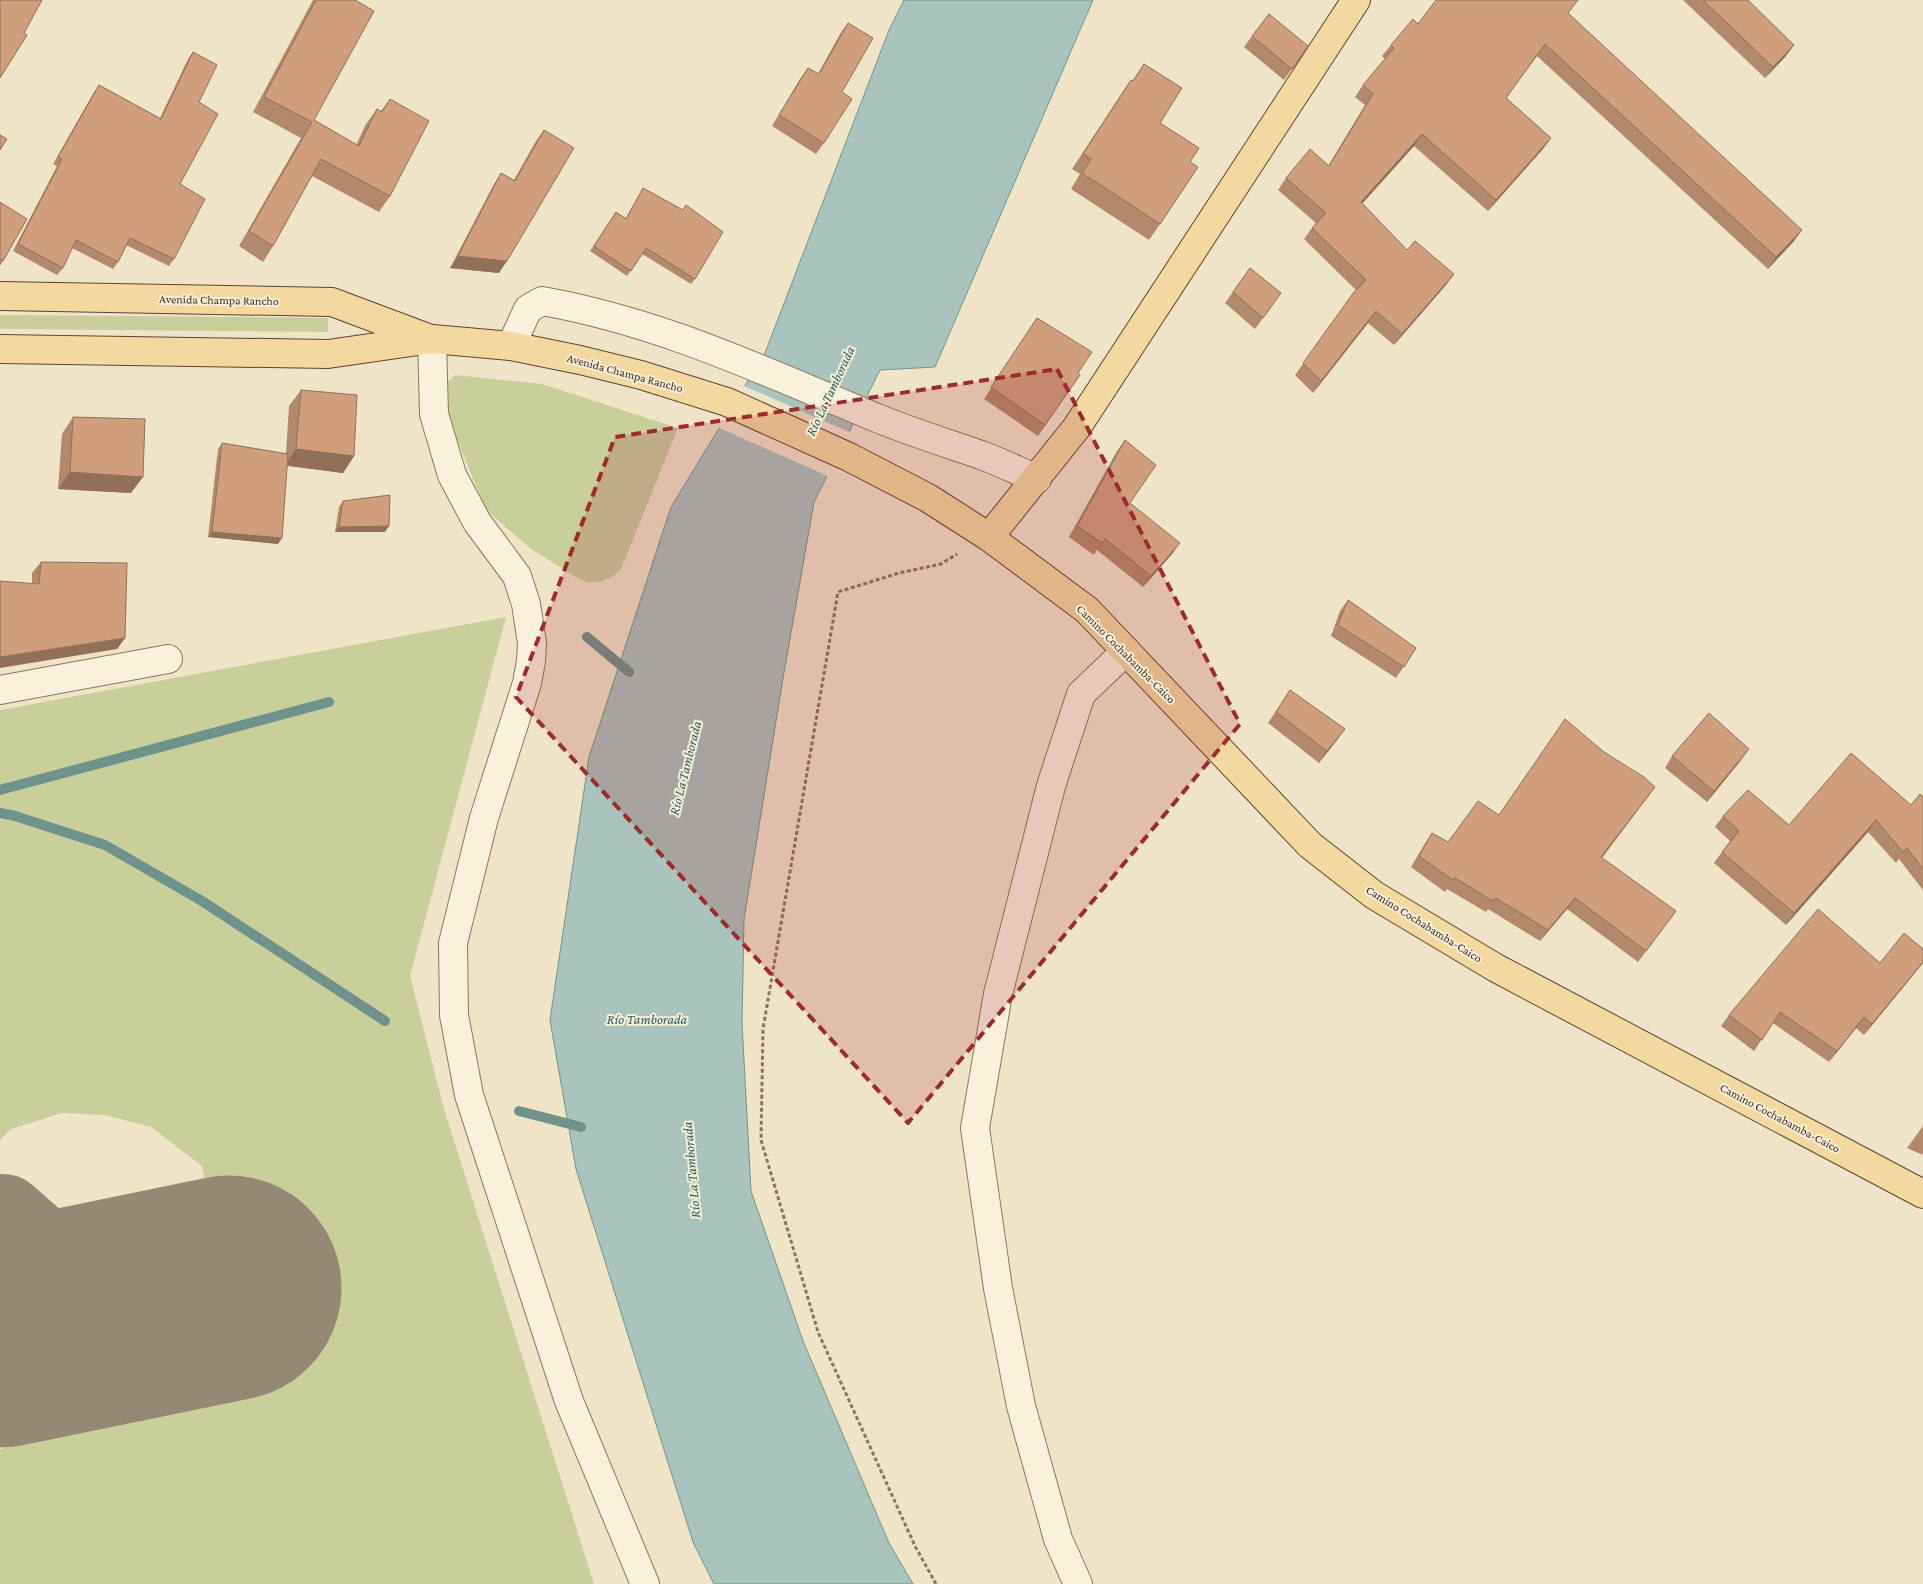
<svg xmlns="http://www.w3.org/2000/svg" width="1923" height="1584" font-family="'Crimson Pro',serif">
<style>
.green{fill:#c9cf9b}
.water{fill:#a9c4bc;stroke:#6f938a}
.pier{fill:#f0e4c8}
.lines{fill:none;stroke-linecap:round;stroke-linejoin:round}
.stream{stroke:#6f938a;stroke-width:10}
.taxiway{stroke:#968974;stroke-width:90}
.runway{stroke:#968974;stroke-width:225}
.minor-casing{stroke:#8d765c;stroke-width:30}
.major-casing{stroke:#5b4430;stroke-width:30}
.path{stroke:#8d765c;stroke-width:3;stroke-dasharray:4 2.5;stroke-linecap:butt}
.minor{stroke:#faf1dc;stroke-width:28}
.major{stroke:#f3d9a0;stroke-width:28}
.wall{fill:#b2896c}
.shaded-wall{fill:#916f58}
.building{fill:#cf9f7d;stroke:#916f58}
.marked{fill:#9e2a2b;fill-opacity:0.2;stroke:#9e2a2b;stroke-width:4;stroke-dasharray:10 6;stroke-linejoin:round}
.labels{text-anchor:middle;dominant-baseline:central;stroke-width:4;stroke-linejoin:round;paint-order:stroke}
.street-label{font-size:12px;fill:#3d2e20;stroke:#f7eed8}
.water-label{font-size:14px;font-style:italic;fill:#2f5d5a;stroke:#f7eed8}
</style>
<rect width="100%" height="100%" fill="#f0e4c8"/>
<path class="green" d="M 0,315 L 328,318 L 328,332 L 0,329 Z
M 455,375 L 542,384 L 678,428 L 621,569 L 612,577 L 600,582 L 587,582 L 574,576 L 531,549 L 486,510 L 449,420 L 448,382 Z
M 506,617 L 410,976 L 444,1109 L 594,1584 L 0,1584 L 0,1449 L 251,1392 L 202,1166 L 151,1127 L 105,1115 L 62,1113 L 11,1129 L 0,1140 L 0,710 Z"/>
<path class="water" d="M 904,0 L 1093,0 L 935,367 L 880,370 L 814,502 L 782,684 L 744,919 L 742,1023 L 751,1191 L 803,1341 L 889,1543 L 913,1584 L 714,1584 L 693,1542 L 576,1169 L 550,1020 L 589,757 L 671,507 L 765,353 L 889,30 Z"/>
<path class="pier" d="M 742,385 L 852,433 L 830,477 L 717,427 Z"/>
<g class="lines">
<path class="stream" d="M 587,637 L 629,672
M 0,790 L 329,702
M 0,813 L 15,816 L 105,845 L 202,901 L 385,1021
M 519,1111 L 581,1127"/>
<path class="taxiway" d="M 0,1222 L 3,1219 L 43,1254"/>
<path class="runway" d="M 0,1335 L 229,1288"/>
<g class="minor-casing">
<path id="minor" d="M 432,339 L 434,414 L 452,475 L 477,522 L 517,576 L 526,604 L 532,643 L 531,661 L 527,683 L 484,818 L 453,943 L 454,1015 L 469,1095 L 569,1401 L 645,1584
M 511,346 L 528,309 L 542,301 C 661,322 766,372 877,418 C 911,432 946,443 981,455 C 1000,462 1018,471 1037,479
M 0,690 L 168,659
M 1078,1584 L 1058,1539 L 1021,1406 L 998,1288 L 975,1128 L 998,994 L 1051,786 L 1081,694 L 1126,651"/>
</g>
<g class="major-casing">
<path id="major" d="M 0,296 L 332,302 L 428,338
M 0,349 L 328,354 L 432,339 L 511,346 L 580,360 L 641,375 L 727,402 L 849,457 L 928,498 L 989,537 L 1087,610 L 1310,845 L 1374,895 L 1496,968 L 1923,1194
M 989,537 L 1077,427 L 1356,0"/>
</g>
<path class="path" d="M 936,1584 L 915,1546 L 818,1332 L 761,1140 L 763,1029 L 838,592 L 899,573 L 941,564 L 957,554"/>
<use href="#minor" class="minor"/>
<use href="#major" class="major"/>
</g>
<path class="wall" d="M 313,0 L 355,0 L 314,120 L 356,145 L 366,124 L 377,109 L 381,111 L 390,99 L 390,196 L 379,212 L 312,176 L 273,246 L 263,262 L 239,246 L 301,138 L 253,112 Z
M 1683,0 L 1748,0 L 1786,56 L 1765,78 Z
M 1568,14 L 1794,241 L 1768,269 L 1537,56 L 1506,98 L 1551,138 L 1542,150 L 1488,211 L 1414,146 L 1362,203 L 1407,250 L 1454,274 L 1445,286 L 1394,345 L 1368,323 L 1313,393 L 1295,375 L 1356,290 L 1304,239 L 1312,228 L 1316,223 L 1278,190 L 1286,178 L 1328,166 L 1365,105 L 1355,97 L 1363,85 L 1385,59 L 1382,56 L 1391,45 L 1418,24 Z
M 848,23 L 842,92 L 824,143 L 816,154 L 772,126 L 800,79 L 808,68 L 818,74 L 840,34 Z
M 1252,36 L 1308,46 L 1284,80 L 1244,47 Z
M 193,52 L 199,102 L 180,184 L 174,259 L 169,266 L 126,245 L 118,262 L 113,269 L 72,248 L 63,268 L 57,275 L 13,251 L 57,166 L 53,164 L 94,92 L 99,85 L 160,118 L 188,59 Z
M 1144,64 L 1160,123 L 1190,162 L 1160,224 L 1149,240 L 1071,189 L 1080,174 L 1072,169 L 1120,96 L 1131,80 L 1133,81 Z
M 544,130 L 499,273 L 450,268 L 494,184 L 501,173 L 514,180 L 536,141 Z
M 643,188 L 683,210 L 686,205 L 695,279 L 691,284 L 642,254 L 627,276 L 590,251 L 616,212 L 626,218 Z
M 0,202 L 3,261 L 0,266 Z
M 1250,268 L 1281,293 L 1255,329 L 1225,303 Z
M 1037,318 L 1078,373 L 1080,375 L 1038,436 L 984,399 Z
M 301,390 L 354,456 L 343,473 L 287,466 L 278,544 L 208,537 L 218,449 L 222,443 L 286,454 L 289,406 Z
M 73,417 L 131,493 L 58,489 L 62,434 Z
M 1125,440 L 1130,503 L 1172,554 L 1143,587 L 1097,550 L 1094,555 L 1069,537 L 1117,451 Z
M 343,501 L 385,532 L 335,532 L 339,507 Z
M 41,562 L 125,638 L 117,649 L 32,583 L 32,573 Z
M 1348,600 L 1416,648 L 1396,678 L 1331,636 L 1340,611 Z
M 1290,690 L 1345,729 L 1337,740 L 1319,763 L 1268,723 Z
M 1604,752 L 1655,787 L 1602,858 L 1676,911 L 1638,962 L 1567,909 L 1540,941 L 1488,909 L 1486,912 L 1447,889 L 1445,892 L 1411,867 L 1424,845 L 1432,833 L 1448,842 L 1499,815 Z
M 1672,756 L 1741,760 L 1707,802 L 1665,768 Z
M 1923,797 L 1923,890 L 1899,859 L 1896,863 L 1868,832 L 1786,925 L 1714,863 L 1730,841 L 1715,827 L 1723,816 L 1789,825 L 1911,805 Z
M 1880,963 L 1923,963 L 1864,1035 L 1856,1028 L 1829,1062 L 1773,1023 L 1754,1051 L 1721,1026 L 1729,1015 Z
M 1923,1126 L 1923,1155 L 1907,1148 Z"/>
<path class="shaded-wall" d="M 1794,45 L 1786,56 L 1765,78 L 1773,67 Z
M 1422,134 L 1414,146 L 1353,214 L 1361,202 Z
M 1551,138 L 1542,150 L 1488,211 L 1496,200 Z
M 1802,230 L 1794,241 L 1768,269 L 1776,257 Z
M 458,256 L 507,261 L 499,273 L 450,268 Z
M 1454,274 L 1445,286 L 1394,345 L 1402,334 Z
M 1376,311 L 1368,323 L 1313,393 L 1321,381 Z
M 296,449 L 354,456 L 343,473 L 285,465 Z
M 70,472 L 143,477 L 131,493 L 58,489 Z
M 389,526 L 385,532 L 335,532 L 339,527 Z
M 212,532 L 282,538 L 278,544 L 208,537 Z
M 1180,543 L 1172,554 L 1143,587 L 1151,576 Z
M 125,638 L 117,649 L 0,668 L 0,657 Z
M 1345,729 L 1337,740 L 1319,763 L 1327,751 Z
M 1749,749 L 1741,760 L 1707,802 L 1714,791 Z
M 1655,787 L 1647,798 L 1593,869 L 1601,857 Z
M 1876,820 L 1868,832 L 1786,925 L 1794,913 Z
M 1575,898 L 1567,909 L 1540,941 L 1548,930 Z
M 1923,962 L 1923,963 L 1864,1035 L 1872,1024 Z
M 1864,1017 L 1856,1028 L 1829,1062 L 1837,1051 Z"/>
<path class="building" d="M 0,0 L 42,0 L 24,33 L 27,35 L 0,78 Z
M 316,0 L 355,0 L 374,11 L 314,120 L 359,146 L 377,109 L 382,112 L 390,99 L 429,121 L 390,196 L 321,159 L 273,246 L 249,231 L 312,122 L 264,97 Z
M 1436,0 L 1578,0 L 1568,13 L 1802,230 L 1776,257 L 1545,44 L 1506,98 L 1551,138 L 1496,200 L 1422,134 L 1361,202 L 1407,250 L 1415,241 L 1454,274 L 1402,334 L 1376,311 L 1321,381 L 1303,363 L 1354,292 L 1366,280 L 1312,228 L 1326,213 L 1286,178 L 1310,149 L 1329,166 L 1373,94 L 1363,85 L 1394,48 L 1391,45 L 1413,19 L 1418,24 Z
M 1703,0 L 1748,0 L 1794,45 L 1773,67 Z
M 1269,14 L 1308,46 L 1292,69 L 1252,36 Z
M 848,23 L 873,38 L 842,92 L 852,99 L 824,143 L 779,115 L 808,68 L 819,74 Z
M 193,52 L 217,65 L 199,102 L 218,114 L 180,184 L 205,199 L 174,259 L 130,238 L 118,262 L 76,240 L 63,268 L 18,244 L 62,159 L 58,157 L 99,85 L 161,119 Z
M 1144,64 L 1182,88 L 1160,123 L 1199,148 L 1190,162 L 1198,167 L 1160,224 L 1082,173 L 1091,159 L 1083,154 L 1131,80 L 1133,81 Z
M 544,130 L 574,148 L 507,261 L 458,256 L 501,173 L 515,181 Z
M 0,135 L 7,139 L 0,150 Z
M 643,188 L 683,210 L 686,205 L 723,232 L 695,279 L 646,248 L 631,271 L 594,246 L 616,212 L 626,219 Z
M 0,202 L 27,219 L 3,261 L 0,259 Z
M 1250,268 L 1281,293 L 1263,318 L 1233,292 Z
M 1037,318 L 1092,352 L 1078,373 L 1080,375 L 1045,425 L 991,387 Z
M 301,390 L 357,395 L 354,456 L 296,449 Z
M 73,417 L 145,419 L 143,477 L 70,472 Z
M 1125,440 L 1156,465 L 1130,503 L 1180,543 L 1151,576 L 1105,539 L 1102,543 L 1077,526 Z
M 222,443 L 288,454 L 282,538 L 212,532 Z
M 390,495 L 389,526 L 339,527 L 343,501 Z
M 41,562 L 127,563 L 125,638 L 0,657 L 0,581 L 39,584 Z
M 1348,600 L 1416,648 L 1404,667 L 1338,625 Z
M 1290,690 L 1345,729 L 1327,751 L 1276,712 Z
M 1709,713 L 1749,749 L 1714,791 L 1672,756 Z
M 1565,719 L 1604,752 L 1644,777 L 1655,787 L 1601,857 L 1676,911 L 1646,951 L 1575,898 L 1548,930 L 1496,898 L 1493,901 L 1455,878 L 1453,880 L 1419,856 L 1432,833 L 1448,842 L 1478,801 L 1499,815 Z
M 1851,753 L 1911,805 L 1920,794 L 1923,797 L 1923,869 L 1907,848 L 1903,852 L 1876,820 L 1794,913 L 1722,852 L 1739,831 L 1723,816 L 1748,790 L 1789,825 Z
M 1818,909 L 1880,963 L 1904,933 L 1923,949 L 1923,962 L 1872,1024 L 1864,1017 L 1837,1051 L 1780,1012 L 1762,1040 L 1729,1015 Z"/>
<path class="marked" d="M 1057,369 L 1240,724 L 908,1123 L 516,697 L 615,437 Z"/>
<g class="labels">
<g class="street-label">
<text transform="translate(219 300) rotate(1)">Avenida Champa Rancho</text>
<text transform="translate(625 373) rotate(15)">Avenida Champa Rancho</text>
<text transform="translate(1126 654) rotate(45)">Camino Cochabamba-Caico</text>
<text transform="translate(1424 924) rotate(32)">Camino Cochabamba-Caico</text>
<text transform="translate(1780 1118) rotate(28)">Camino Cochabamba-Caico</text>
</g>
<g class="water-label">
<text transform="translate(830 391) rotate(-65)">Río La Tamborada</text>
<text transform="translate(685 768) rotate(-76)">Río La Tamborada</text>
<text x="647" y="1019">Río Tamborada</text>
<text transform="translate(691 1170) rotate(-95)">Río La Tamborada</text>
</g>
</g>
</svg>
